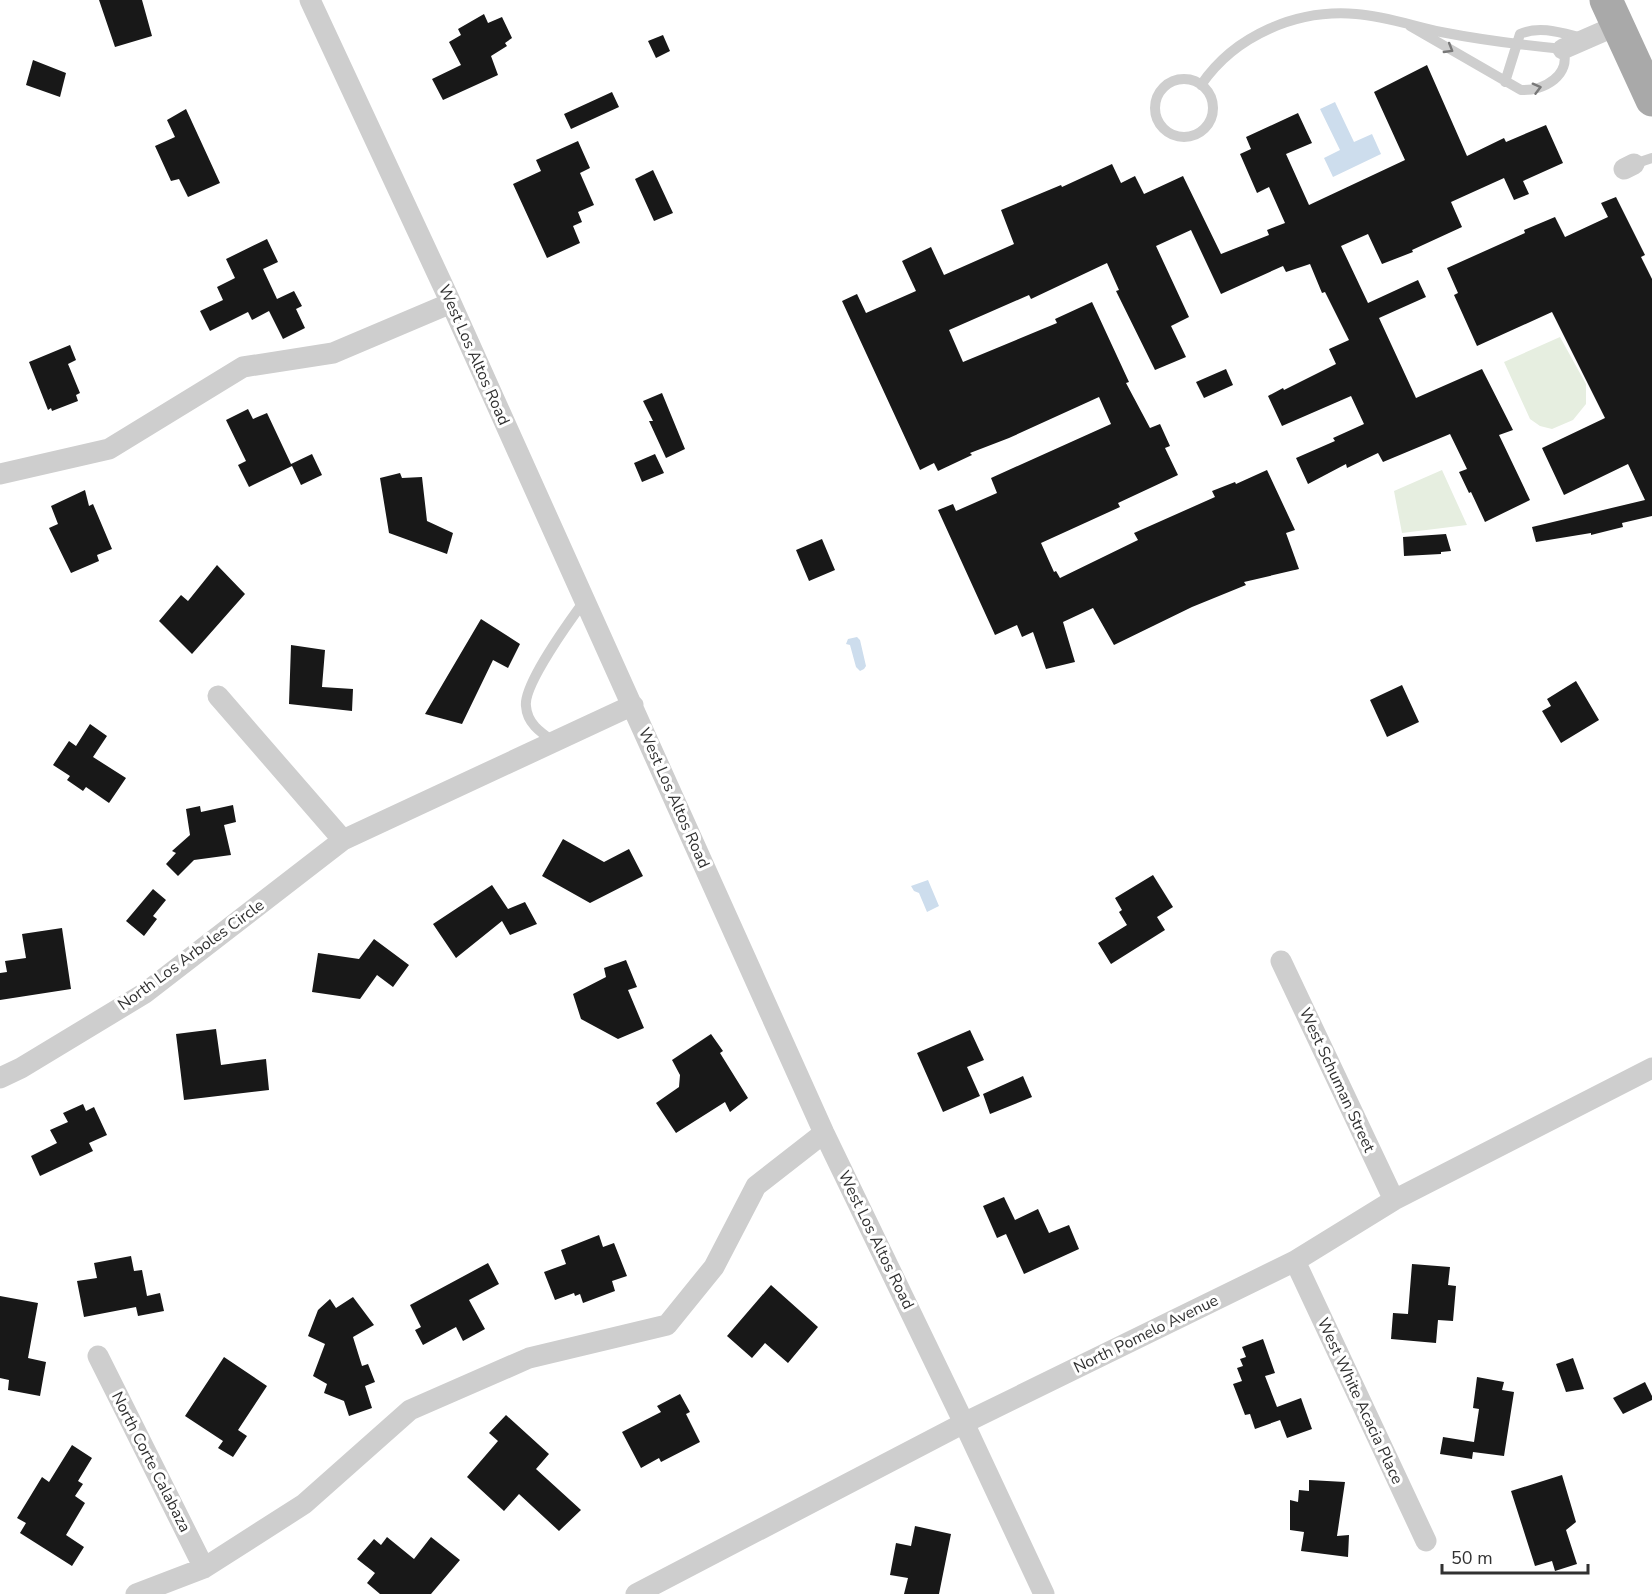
<svg xmlns="http://www.w3.org/2000/svg" width="1652" height="1594" font-family="'Nunito Sans',sans-serif">
<style>
.green{fill:#e6eee0}
.water{fill:#cddded}
.building{fill:#181818}
.lines{fill:none;stroke-linecap:round;stroke-linejoin:round}
.service{stroke:#cecece;stroke-width:10}
.minor{stroke:#cecece;stroke-width:21}
.primary{stroke:#a9a9a9;stroke-width:33}
.oneway{stroke:#787878}
.labels{text-anchor:middle;dominant-baseline:central;stroke-width:6;stroke-linejoin:round;paint-order:stroke}
.street-label{font-size:16px;fill:#313131;stroke:#fff}
</style>
<rect width="100%" height="100%" fill="#fff"/>
<path class="green" d="M 1560,337 L 1586,384 L 1586,404 L 1573,420 L 1552,429 L 1540,426 L 1530,419 L 1504,362 Z
M 1442,470 L 1467,525 L 1402,533 L 1394,491 Z"/>
<path class="water" d="M 1335,102 L 1354,142 L 1372,134 L 1381,154 L 1333,177 L 1324,158 L 1340,150 L 1320,109 Z
M 857,637 L 860,640 L 866,666 L 864,669 L 860,671 L 856,667 L 850,645 L 846,644 L 848,639 Z
M 928,880 L 939,906 L 927,912 L 919,893 L 914,891 L 911,886 Z"/>
<path class="building" d="M 99,0 L 142,0 L 152,36 L 115,47 Z
M 484,14 L 488,23 L 502,17 L 512,38 L 505,43 L 507,46 L 491,56 L 498,75 L 443,100 L 432,79 L 461,65 L 449,42 L 461,35 L 458,29 Z
M 663,35 L 670,51 L 656,58 L 648,41 Z
M 33,60 L 66,73 L 60,97 L 26,85 Z
M 1427,65 L 1467,156 L 1504,138 L 1506,142 L 1546,125 L 1563,163 L 1523,181 L 1529,194 L 1514,200 L 1504,178 L 1451,202 L 1462,227 L 1412,250 L 1413,252 L 1382,264 L 1368,234 L 1341,246 L 1368,303 L 1418,280 L 1426,297 L 1379,318 L 1416,398 L 1482,369 L 1513,430 L 1499,435 L 1530,500 L 1485,522 L 1471,492 L 1469,493 L 1459,472 L 1467,469 L 1450,434 L 1383,462 L 1378,453 L 1347,468 L 1346,464 L 1308,484 L 1296,458 L 1335,441 L 1333,438 L 1364,424 L 1351,396 L 1282,426 L 1268,396 L 1283,388 L 1284,390 L 1336,364 L 1329,349 L 1349,340 L 1325,292 L 1322,293 L 1310,264 L 1286,272 L 1283,266 L 1221,294 L 1191,230 L 1156,246 L 1189,317 L 1171,326 L 1186,357 L 1155,370 L 1116,291 L 1119,290 L 1107,263 L 1031,299 L 1029,295 L 949,330 L 963,362 L 1057,323 L 1055,319 L 1092,302 L 1129,382 L 1126,383 L 1150,428 L 1160,424 L 1170,446 L 1165,448 L 1178,475 L 1118,503 L 1120,507 L 1041,543 L 1054,572 L 1056,571 L 1060,578 L 1138,540 L 1134,533 L 1215,497 L 1212,491 L 1235,482 L 1236,484 L 1267,470 L 1295,530 L 1286,533 L 1299,569 L 1244,582 L 1246,585 L 1192,607 L 1114,645 L 1093,608 L 1063,622 L 1075,662 L 1046,669 L 1033,632 L 1022,637 L 1017,625 L 995,635 L 938,510 L 953,504 L 956,511 L 997,493 L 991,478 L 1111,424 L 1099,397 L 1009,438 L 970,453 L 972,455 L 938,471 L 934,463 L 920,470 L 842,301 L 857,294 L 866,313 L 916,291 L 902,261 L 931,247 L 944,275 L 1014,244 L 1001,210 L 1061,185 L 1062,187 L 1112,164 L 1121,183 L 1135,176 L 1144,194 L 1183,176 L 1221,254 L 1269,235 L 1267,230 L 1285,223 L 1269,187 L 1257,193 L 1240,154 L 1251,149 L 1246,137 L 1298,113 L 1312,143 L 1286,154 L 1309,205 L 1405,160 L 1374,92 Z
M 612,92 L 619,107 L 571,129 L 564,114 Z
M 186,109 L 220,183 L 188,197 L 179,179 L 171,181 L 155,146 L 175,137 L 167,120 Z
M 578,141 L 590,168 L 580,173 L 594,205 L 578,212 L 582,222 L 573,226 L 580,243 L 547,258 L 513,184 L 541,171 L 536,160 Z
M 653,170 L 673,213 L 654,221 L 635,179 Z
M 1616,197 L 1645,255 L 1641,257 L 1652,279 L 1652,516 L 1622,523 L 1623,527 L 1591,535 L 1591,533 L 1536,542 L 1532,527 L 1645,500 L 1628,464 L 1564,495 L 1542,448 L 1605,418 L 1552,312 L 1477,346 L 1454,295 L 1458,293 L 1447,268 L 1525,233 L 1524,230 L 1555,217 L 1565,237 L 1608,217 L 1601,203 Z
M 267,239 L 278,262 L 263,269 L 277,299 L 294,291 L 302,306 L 296,309 L 305,328 L 283,339 L 269,311 L 252,320 L 248,312 L 210,331 L 200,311 L 223,300 L 217,287 L 235,278 L 226,259 Z
M 70,345 L 76,360 L 68,364 L 80,393 L 76,395 L 78,401 L 52,411 L 51,408 L 48,410 L 29,362 Z
M 1226,369 L 1233,385 L 1204,398 L 1196,382 Z
M 662,393 L 685,449 L 666,458 L 649,421 L 653,421 L 643,401 Z
M 248,409 L 253,419 L 267,413 L 291,464 L 312,454 L 322,475 L 301,485 L 292,466 L 249,487 L 238,465 L 246,461 L 226,420 Z
M 655,454 L 664,473 L 642,482 L 634,463 Z
M 400,473 L 402,478 L 422,477 L 427,521 L 453,533 L 447,554 L 389,533 L 380,478 Z
M 85,490 L 89,506 L 93,504 L 112,549 L 97,555 L 99,561 L 71,573 L 49,528 L 58,524 L 51,506 Z
M 1446,534 L 1451,551 L 1441,552 L 1441,554 L 1404,556 L 1403,537 Z
M 822,539 L 835,570 L 809,581 L 796,550 Z
M 217,565 L 245,594 L 192,654 L 159,621 L 181,595 L 188,601 Z
M 481,619 L 520,644 L 508,668 L 493,660 L 462,724 L 425,714 Z
M 291,645 L 325,650 L 322,687 L 353,689 L 352,711 L 289,704 Z
M 1576,681 L 1599,720 L 1561,743 L 1542,711 L 1551,706 L 1547,699 Z
M 1402,685 L 1419,722 L 1387,737 L 1370,700 Z
M 90,724 L 107,736 L 93,757 L 126,778 L 109,803 L 86,787 L 83,791 L 67,780 L 70,776 L 53,765 L 69,741 L 76,746 Z
M 233,805 L 236,822 L 224,825 L 231,855 L 194,860 L 178,876 L 166,864 L 176,853 L 172,851 L 190,835 L 186,809 L 200,806 L 201,812 Z
M 563,839 L 604,862 L 629,849 L 643,876 L 590,903 L 542,876 Z
M 1153,875 L 1173,907 L 1157,917 L 1165,930 L 1111,964 L 1098,943 L 1127,925 L 1119,912 L 1122,910 L 1115,898 Z
M 492,885 L 508,909 L 525,902 L 537,924 L 510,935 L 502,921 L 456,958 L 433,924 Z
M 153,889 L 166,900 L 153,916 L 157,919 L 144,936 L 126,921 Z
M 62,928 L 71,989 L 0,1000 L 0,973 L 7,972 L 5,961 L 26,958 L 22,934 Z
M 374,939 L 409,965 L 393,987 L 377,975 L 360,999 L 312,992 L 318,953 L 359,959 Z
M 626,960 L 637,987 L 628,990 L 644,1028 L 618,1039 L 581,1019 L 573,994 L 606,977 L 604,968 Z
M 216,1029 L 221,1065 L 266,1059 L 269,1090 L 184,1100 L 176,1034 Z
M 970,1030 L 984,1060 L 967,1067 L 980,1096 L 943,1112 L 917,1053 Z
M 711,1034 L 723,1051 L 720,1053 L 748,1098 L 730,1112 L 725,1102 L 676,1133 L 656,1103 L 679,1087 L 680,1075 L 672,1060 Z
M 1023,1076 L 1032,1097 L 990,1114 L 983,1094 Z
M 83,1104 L 86,1111 L 94,1107 L 107,1135 L 89,1143 L 93,1151 L 40,1176 L 31,1156 L 57,1143 L 50,1130 L 68,1122 L 63,1113 Z
M 1004,1197 L 1015,1220 L 1038,1209 L 1049,1233 L 1069,1225 L 1079,1249 L 1024,1274 L 1006,1234 L 997,1238 L 983,1206 Z
M 599,1235 L 603,1247 L 614,1243 L 627,1276 L 612,1281 L 615,1291 L 583,1303 L 580,1294 L 575,1296 L 574,1293 L 555,1300 L 544,1272 L 566,1264 L 561,1250 Z
M 131,1256 L 134,1271 L 142,1270 L 147,1296 L 160,1293 L 164,1311 L 138,1316 L 136,1307 L 84,1317 L 77,1281 L 97,1278 L 94,1263 Z
M 488,1263 L 499,1284 L 469,1300 L 485,1329 L 463,1341 L 456,1327 L 423,1345 L 415,1330 L 421,1327 L 410,1305 Z
M 1412,1264 L 1450,1267 L 1448,1285 L 1456,1286 L 1453,1321 L 1438,1320 L 1436,1343 L 1391,1339 L 1393,1313 L 1408,1314 Z
M 771,1285 L 818,1327 L 788,1363 L 765,1343 L 752,1358 L 727,1336 Z
M 0,1296 L 38,1303 L 28,1358 L 46,1362 L 40,1396 L 8,1390 L 9,1380 L 0,1378 Z
M 353,1297 L 374,1325 L 353,1337 L 362,1366 L 368,1364 L 375,1382 L 365,1386 L 372,1408 L 349,1416 L 344,1401 L 324,1393 L 327,1384 L 313,1376 L 325,1344 L 308,1336 L 318,1310 L 330,1299 L 336,1308 Z
M 1263,1339 L 1275,1373 L 1265,1376 L 1277,1407 L 1301,1398 L 1312,1429 L 1287,1438 L 1280,1420 L 1255,1429 L 1250,1414 L 1245,1415 L 1233,1384 L 1242,1381 L 1237,1368 L 1243,1366 L 1240,1359 L 1246,1357 L 1242,1347 Z
M 224,1357 L 267,1386 L 238,1430 L 247,1436 L 233,1457 L 218,1448 L 223,1441 L 185,1416 Z
M 1573,1358 L 1584,1389 L 1566,1392 L 1556,1364 Z
M 1477,1377 L 1504,1382 L 1502,1390 L 1514,1392 L 1504,1456 L 1473,1452 L 1472,1459 L 1440,1454 L 1443,1437 L 1474,1442 L 1479,1409 L 1473,1408 Z
M 1645,1382 L 1652,1396 L 1652,1400 L 1623,1414 L 1613,1398 Z
M 680,1394 L 690,1412 L 686,1414 L 700,1442 L 661,1462 L 659,1458 L 641,1468 L 622,1432 L 661,1412 L 657,1406 Z
M 506,1415 L 549,1454 L 536,1469 L 581,1510 L 559,1531 L 519,1494 L 504,1511 L 467,1477 L 498,1441 L 489,1433 Z
M 72,1445 L 92,1458 L 78,1481 L 83,1484 L 75,1496 L 85,1503 L 66,1535 L 84,1547 L 72,1566 L 20,1533 L 26,1523 L 17,1518 L 42,1477 L 49,1482 Z
M 1562,1475 L 1576,1522 L 1566,1530 L 1577,1564 L 1555,1571 L 1552,1561 L 1535,1566 L 1511,1491 Z
M 1309,1480 L 1345,1482 L 1337,1536 L 1349,1535 L 1348,1557 L 1301,1551 L 1304,1532 L 1290,1530 L 1290,1500 L 1298,1502 L 1299,1490 L 1309,1491 Z
M 915,1526 L 951,1534 L 939,1594 L 904,1594 L 908,1578 L 890,1575 L 896,1543 L 911,1546 Z
M 387,1537 L 414,1559 L 431,1537 L 460,1560 L 431,1594 L 380,1594 L 367,1583 L 375,1573 L 357,1559 L 374,1539 L 381,1545 Z"/>
<g class="lines">
<path class="service" d="M1155 108a29 29 0 1 1 58 0a29 29 0 1 1-58 0Z
M 1505,82 L 1520,34 C 1540,25 1562,33 1582,38
M 1201,85 C 1235,35 1297,9 1356,14 C 1385,16 1413,26 1441,32 C 1482,40 1522,45 1563,49 C 1572,75 1544,91 1521,90 L 1410,26
M 1634,164 L 1652,158
M 553,741 C 540,732 527,723 526,706 C 523,685 571,619 585,600"/>
<path class="minor" d="M 310,0 L 451,303 L 824,1133 L 964,1423 L 1044,1594
M 1563,49 L 1618,25
M 1624,169 L 1634,164
M 0,474 L 109,449 L 243,367 L 333,353 L 451,303
M 218,696 L 343,840
M 1281,961 L 1394,1200
M 0,1078 L 21,1068 L 145,993 L 343,840 L 633,705
M 1295,1261 L 1426,1541
M 98,1356 L 204,1568
M 136,1594 L 204,1568 L 304,1504 L 410,1410 L 529,1358 L 667,1325 L 714,1267 L 756,1186 L 824,1133
M 636,1594 L 964,1423 L 1295,1261 L 1394,1200 L 1652,1068"/>
<path class="primary" d="M 1606,0 L 1652,100"/>
</g>
<defs><path id="oneway-chevron" d="M-2-3.5L2.5 0L-2 3.5" fill="none" stroke-width="1.6" stroke-linecap="round" stroke-linejoin="round" transform="scale(1.5)"/></defs>
<g class="oneway">
<use href="#oneway-chevron" transform="translate(1449 49) rotate(31)"/>
<use href="#oneway-chevron" transform="translate(1537 88) rotate(-15)"/>
</g>
<g class="labels">
<g class="street-label">
<text transform="translate(474 355) rotate(66)">West Los Altos Road</text>
<text transform="translate(674 798) rotate(66)">West Los Altos Road</text>
<text transform="translate(191 955) rotate(-36)">North Los Arboles Circle</text>
<text transform="translate(1337 1080) rotate(65)">West Schuman Street</text>
<text transform="translate(876 1240) rotate(64)">West Los Altos Road</text>
<text transform="translate(1146 1334) rotate(-26)">North Pomelo Avenue</text>
<text transform="translate(1360 1401) rotate(65)">West White Acacia Place</text>
<text transform="translate(151 1462) rotate(63)">North Corte Calabaza</text>
</g>
</g>
<path d="M1442 1564v9h146v-9" fill="none" stroke="#313131" stroke-width="3"/>
<text x="1451" y="1564" font-size="18" fill="#313131" stroke="#ffffff" stroke-width="4.5" paint-order="stroke">50 m</text>
</svg>
